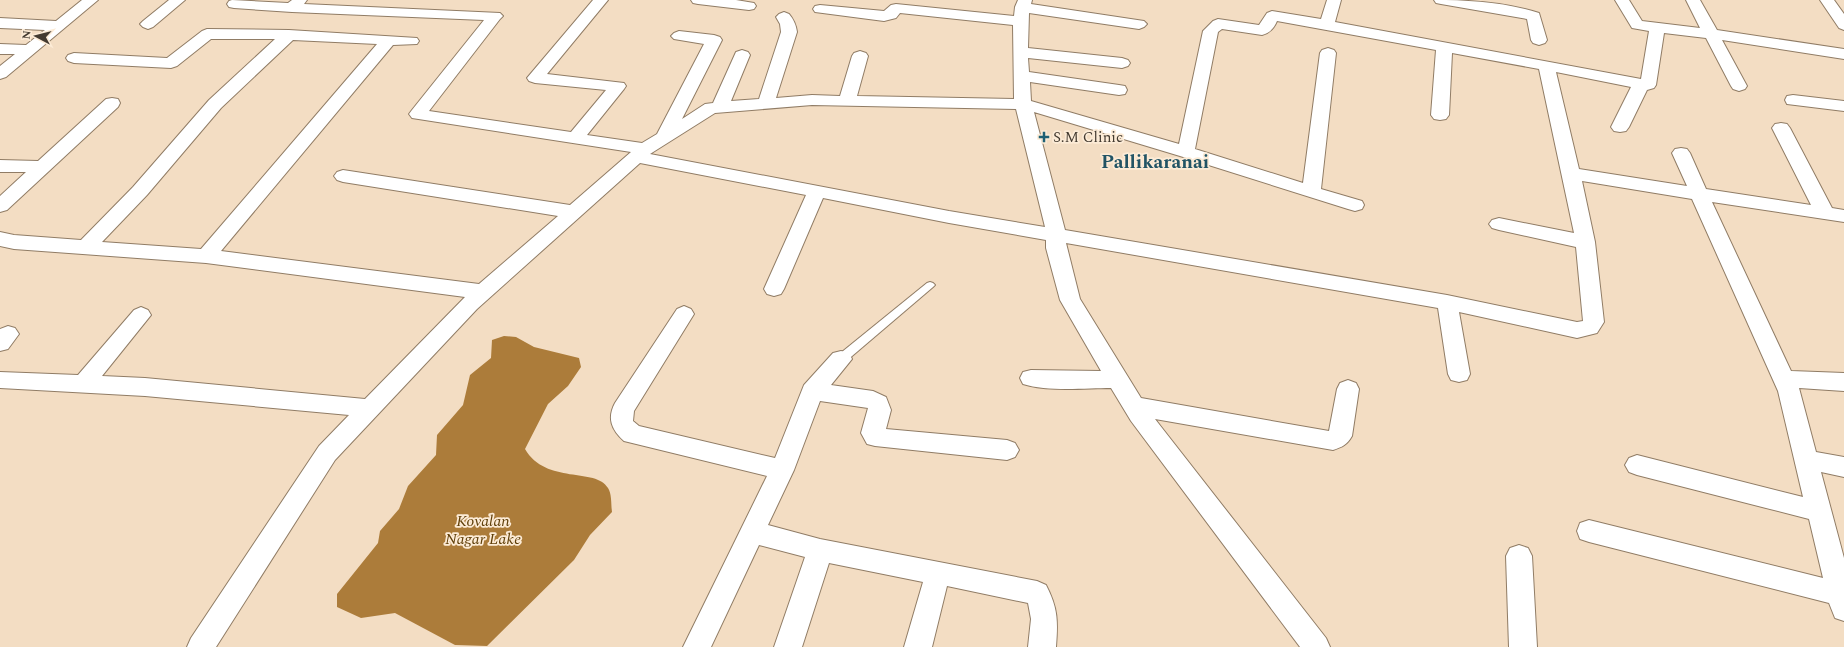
<svg xmlns="http://www.w3.org/2000/svg" width="1844" height="647" font-family="Spectral,serif">
<style>
.water{fill:#ac7c3a}
.lines{fill:none;stroke-linecap:round;stroke-linejoin:round}
.lane-casing{stroke:#907c65;stroke-width:2}
.street-casing{stroke:#907c65;stroke-width:2}
.lane{fill:#fff;fill-rule:evenodd}
.street{fill:#fff;fill-rule:evenodd}
.poi-dot{fill:#1e6074;stroke:#fcebd6;stroke-width:1.5}
.labels{text-anchor:middle;dominant-baseline:central;stroke-width:3.5;stroke-linejoin:round;paint-order:stroke}
.poi-label{font-size:15px;fill:#433a30;stroke:#fcebd6;text-anchor:start}
.water-label{font-size:16px;font-style:italic;fill:#603f09;stroke:#fcebd6}
.district-label{font-size:19px;font-weight:bold;fill:#225465;stroke:#fcebd6}
</style>
<rect width="100%" height="100%" fill="#f3ddc3"/>
<path class="water" d="M 504,336 L 516,337 L 534,347 L 579,358 L 581,367 L 568,386 L 548,404 L 525,449 C 546,485 596,467 608,488 C 612,494 611,505 612,512 L 590,535 L 574,560 L 487,646 L 455,645 L 395,613 L 361,618 L 337,607 L 337,594 L 378,543 L 380,531 L 399,509 L 408,486 L 436,455 L 437,435 L 463,405 L 470,375 L 491,358 L 492,340 Z"/>
<g class="lines">
<g class="lane-casing">
<path id="lane" d="M 930,282 L 933,283 L 935,285 L 933,287 L 845,362 L 837,362 L 836,359 L 837,356 L 927,283 Z"/>
</g>
<g class="street-casing">
<path id="street" d="M 82,0 L 98,0 L 6,77 L 0,79 L 0,66 L 15,54 L 0,54 L 0,44 L 26,45 L 45,30 L 0,28 L 0,18 L 56,21 Z
M 169,0 L 185,0 L 153,27 L 148,29 L 143,27 L 140,24 L 143,21 Z
M 232,0 L 288,3 L 292,0 L 307,0 L 304,4 L 500,13 L 503,16 L 500,19 L 429,111 L 571,132 L 606,90 L 535,83 L 529,81 L 527,78 L 593,0 L 608,0 L 547,74 L 624,83 L 626,86 L 624,89 L 587,135 L 642,143 L 657,134 L 704,44 L 674,39 L 671,36 L 674,33 L 679,31 L 714,35 L 720,37 L 722,40 L 682,119 L 705,104 L 713,103 L 736,52 L 742,50 L 748,52 L 750,55 L 731,101 L 759,99 L 781,32 L 780,24 L 776,17 L 779,14 L 784,12 L 789,14 C 794,20 796,25 797,32 L 776,98 L 812,95 L 840,96 L 852,56 L 854,53 L 860,51 L 866,53 L 868,56 L 857,96 L 1014,99 L 1013,25 L 900,13 L 896,18 L 884,21 L 815,12 L 813,9 L 815,6 L 820,5 L 884,11 L 891,5 L 896,4 L 1014,16 L 1015,7 L 1018,0 L 1032,0 L 1031,4 L 1144,21 L 1147,24 L 1144,27 L 1139,29 L 1029,13 L 1028,48 L 1122,58 L 1128,60 L 1130,63 L 1128,66 L 1122,68 L 1028,58 L 1029,72 L 1119,85 L 1125,86 L 1127,90 L 1125,94 L 1119,95 L 1030,82 L 1031,101 L 1179,144 L 1203,31 L 1213,21 L 1218,19 L 1259,25 L 1267,13 L 1272,11 L 1321,19 L 1327,0 L 1341,0 L 1335,22 L 1641,79 L 1649,31 L 1632,28 L 1615,0 L 1629,0 L 1642,21 L 1700,28 L 1686,0 L 1700,0 L 1717,30 L 1844,49 L 1844,59 L 1722,40 L 1747,86 L 1745,89 L 1739,91 L 1733,89 L 1731,86 L 1706,38 L 1664,33 L 1656,85 L 1654,88 L 1647,90 L 1629,127 L 1626,131 L 1620,132 L 1614,131 L 1611,127 L 1631,87 L 1556,72 L 1579,169 L 1687,186 L 1672,153 L 1675,149 L 1681,148 L 1687,149 L 1690,153 L 1706,189 L 1811,205 L 1772,128 L 1775,124 L 1781,123 L 1787,124 L 1790,128 L 1832,208 L 1844,210 L 1844,222 L 1712,202 L 1791,371 L 1844,373 L 1844,391 L 1799,388 L 1816,452 L 1844,457 L 1844,477 L 1821,472 L 1844,558 L 1844,621 L 1835,618 L 1829,603 L 1589,542 L 1580,539 L 1577,531 L 1580,523 L 1589,520 L 1823,578 L 1809,519 L 1637,475 L 1629,472 L 1625,465 L 1629,458 L 1637,455 L 1803,497 L 1778,391 L 1692,199 L 1582,181 L 1595,242 L 1604,322 L 1597,333 L 1577,338 L 1459,312 L 1470,374 L 1467,380 L 1459,382 L 1451,380 L 1448,374 L 1438,308 L 1066,243 L 1080,299 L 1141,398 L 1329,431 L 1337,389 L 1340,383 L 1348,380 L 1356,383 L 1359,389 L 1352,436 C 1347,445 1342,447 1333,450 L 1155,419 L 1326,638 L 1330,647 L 1300,647 L 1131,421 L 1111,388 C 1086,388 1047,392 1023,384 L 1020,378 L 1023,372 L 1031,370 L 1101,371 L 1060,300 L 1046,248 L 1046,240 L 949,223 L 823,198 L 784,289 L 781,294 L 774,296 L 767,294 L 764,289 L 806,195 L 640,163 L 477,309 L 335,460 L 216,647 L 187,647 L 191,638 L 319,446 L 349,415 L 145,396 L 0,388 L 0,372 L 78,375 L 134,310 L 141,307 L 148,310 L 151,315 L 102,376 L 145,378 L 365,399 L 465,297 L 206,263 L 14,249 L 0,246 L 0,232 L 14,235 L 81,240 L 133,187 L 209,100 L 275,39 L 211,39 L 177,66 L 171,68 L 74,63 L 68,61 L 66,58 L 68,55 L 74,53 L 167,58 L 202,31 L 207,29 L 289,30 L 417,38 L 419,41 L 417,44 L 393,45 L 221,251 L 479,284 L 558,216 L 343,182 L 337,180 L 334,176 L 337,172 L 343,170 L 570,205 L 631,152 L 412,118 L 409,114 L 412,110 L 484,20 L 292,12 L 234,8 L 229,7 L 227,4 L 229,1 ZM 1277,21 L 1436,50 L 1431,115 L 1434,119 L 1440,120 L 1446,119 L 1449,115 L 1452,53 L 1539,69 L 1574,233 L 1499,218 L 1492,220 L 1489,224 L 1492,228 L 1499,230 L 1576,247 L 1583,321 L 1577,322 L 1447,295 L 1065,230 L 1034,112 L 1180,156 L 1348,209 L 1355,211 L 1362,209 L 1364,205 L 1362,201 L 1321,189 L 1336,53 L 1334,50 L 1328,48 L 1322,50 L 1320,53 L 1303,183 L 1195,149 L 1218,32 L 1222,29 L 1262,35 C 1270,33 1274,28 1277,21 ZM 293,40 L 377,44 L 201,249 L 102,242 L 147,195 L 221,108 ZM 812,105 L 1016,109 L 1045,227 L 949,211 L 650,154 L 715,113 Z
M 691,0 L 736,0 L 754,3 L 756,6 L 754,9 L 749,10 L 698,4 L 693,3 Z
M 1434,0 C 1469,0 1505,2 1539,13 L 1547,40 L 1545,43 L 1539,45 L 1533,43 L 1531,40 L 1527,19 L 1441,4 L 1436,3 Z
M 1820,0 L 1834,0 L 1844,14 L 1844,30 L 1839,28 Z
M 1793,95 L 1844,101 L 1844,111 L 1787,104 L 1785,100 L 1787,96 Z
M 112,98 L 118,99 L 120,103 L 118,107 L 7,210 L 0,212 L 0,196 L 26,172 L 0,172 L 0,160 L 38,161 L 106,99 Z
M 684,306 L 691,309 L 694,314 L 634,411 L 633,421 L 639,426 L 775,458 L 804,385 L 833,353 L 841,351 L 849,353 L 852,359 L 831,385 L 873,391 L 886,397 L 891,410 L 886,429 L 1007,440 L 1015,443 L 1019,450 L 1015,457 L 1007,460 L 875,446 L 867,444 L 861,433 L 868,408 L 820,401 L 794,470 L 768,525 L 820,539 L 1037,581 L 1046,585 C 1058,608 1058,621 1056,647 L 1028,647 L 1031,619 L 1028,603 L 947,586 L 932,647 L 904,647 L 923,582 L 829,563 L 802,647 L 774,647 L 805,557 L 759,545 L 711,647 L 683,647 L 767,476 L 624,441 C 611,429 607,418 615,403 L 677,309 Z
M 8,326 L 15,328 L 19,334 L 8,349 L 0,351 L 0,329 Z
M 1519,545 L 1528,548 L 1532,556 L 1537,647 L 1509,647 L 1506,556 L 1510,548 Z"/>
</g>
<use href="#lane" class="lane"/>
<use href="#street" class="street"/>
</g>
<path class="poi-dot" d="M1042 131h4v4h4v4h-4v4h-4v-4h-4v-4h4z"/>
<g class="labels">
<g class="poi-label">
<text x="1053" y="137">S.M Clinic</text>
</g>
<g class="water-label">
<text x="483" y="521">Kovalan<tspan x="483" dy="18">Nagar Lake</tspan></text>
</g>
<g class="district-label">
<text x="1155" y="162">Pallikaranai</text>
</g>
</g>
<g transform="translate(36 36) rotate(277)" stroke="#fcebd6" stroke-width="3" paint-order="stroke">
<path d="M0-3L7 15L0 10L-7 15Z" fill="#433a30"/>
<text y="-6" font-size="11" font-weight="bold" text-anchor="middle" fill="#433a30">N</text>
</g>
</svg>
